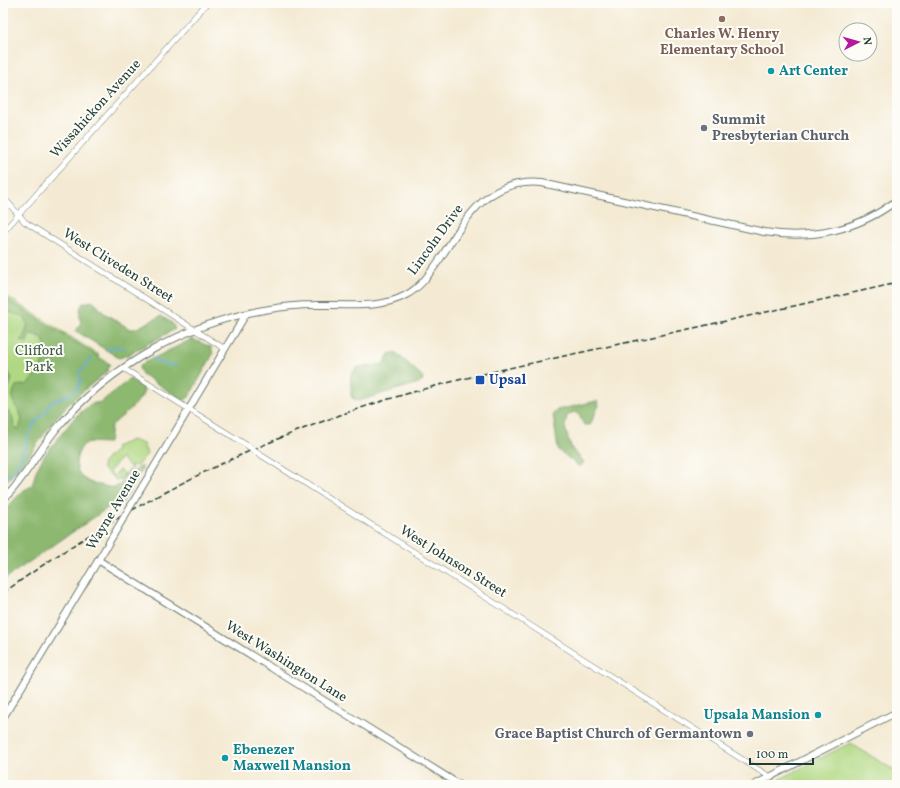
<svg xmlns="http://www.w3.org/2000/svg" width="900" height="788" font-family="Vollkorn,serif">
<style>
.green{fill:#b0d882;stroke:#688a5b;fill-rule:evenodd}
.forest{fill:#8cb870;stroke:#567a52}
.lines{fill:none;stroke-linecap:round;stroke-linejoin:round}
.stream{stroke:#64addc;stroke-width:1.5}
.minor-casing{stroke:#6a7a6c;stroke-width:6}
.major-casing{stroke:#6a7a6c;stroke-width:8}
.minor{stroke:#fff;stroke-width:5}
.major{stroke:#fff;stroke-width:6}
.rail{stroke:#1f3d34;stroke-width:1.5;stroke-dasharray:6 3;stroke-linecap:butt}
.minor-bridge-casing{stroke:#6a7a6c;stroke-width:6;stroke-linecap:butt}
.major-bridge-casing{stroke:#6a7a6c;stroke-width:8;stroke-linecap:butt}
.minor-bridge{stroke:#fff;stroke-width:5}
.major-bridge{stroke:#fff;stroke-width:6}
.education-dot{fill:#8d6e63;stroke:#fdfcf7;stroke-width:1.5}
.culture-dot{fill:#0f9aa8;stroke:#fdfcf7;stroke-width:1.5}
.worship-dot{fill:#6b7280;stroke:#fdfcf7;stroke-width:1.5}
.transit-dot{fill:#1a4fb4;stroke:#fdfcf7;stroke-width:1.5}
.labels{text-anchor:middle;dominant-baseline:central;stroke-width:4;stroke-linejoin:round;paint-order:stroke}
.education-label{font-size:14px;font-weight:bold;fill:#785e54;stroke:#fdfcf7}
.culture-label{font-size:14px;font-weight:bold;fill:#0d838f;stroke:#fdfcf7;text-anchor:start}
.street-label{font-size:14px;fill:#1f3d34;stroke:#fdfcf7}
.worship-label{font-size:14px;font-weight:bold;fill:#5b616d;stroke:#fdfcf7;text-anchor:start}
.park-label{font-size:14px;fill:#3c5c44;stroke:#fdfcf7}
.transit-label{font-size:14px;font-weight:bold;fill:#164399;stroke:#fdfcf7;text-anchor:start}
</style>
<rect width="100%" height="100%" fill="#fdfcf7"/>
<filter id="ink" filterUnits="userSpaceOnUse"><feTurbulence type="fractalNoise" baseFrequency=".025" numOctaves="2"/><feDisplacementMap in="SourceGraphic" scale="8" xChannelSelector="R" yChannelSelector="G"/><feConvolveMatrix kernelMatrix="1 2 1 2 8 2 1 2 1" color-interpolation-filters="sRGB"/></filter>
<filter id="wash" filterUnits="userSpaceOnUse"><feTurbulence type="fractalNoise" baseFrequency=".012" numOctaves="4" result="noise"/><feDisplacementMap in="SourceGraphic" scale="16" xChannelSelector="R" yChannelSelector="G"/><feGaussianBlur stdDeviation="0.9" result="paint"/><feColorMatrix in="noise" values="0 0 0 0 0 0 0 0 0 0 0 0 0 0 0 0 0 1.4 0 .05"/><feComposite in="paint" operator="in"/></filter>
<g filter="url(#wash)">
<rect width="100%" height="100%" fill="#f4ead3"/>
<path class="green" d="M 3,294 L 99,355 L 80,370 L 3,459 Z
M 132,440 L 143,444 L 147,454 L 137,466 L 131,465 L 132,469 L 123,479 L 117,481 L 103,469 L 102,464 L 112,453 L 116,451 L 115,447 ZM 121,458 L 131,468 L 122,478 L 125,474 L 119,470 L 115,474 L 121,479 L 118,479 L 109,472 Z
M 850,743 L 897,772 L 897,785 L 790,785 L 780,779 Z"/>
<path class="forest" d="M 3,297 L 110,364 L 108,367 L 107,372 C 89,386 71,400 57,417 C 39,439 25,466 3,484 L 3,407 L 12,415 L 14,426 L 19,430 L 22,419 C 18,404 7,404 16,386 L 28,384 L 42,365 L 45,343 L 41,337 L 33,334 L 29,336 L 27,342 L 21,341 C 23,336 26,333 27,328 C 30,313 12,315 3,310 Z
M 93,301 L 104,313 L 130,329 L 135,329 L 161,316 L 172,323 L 175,329 L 128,355 L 119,358 L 76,331 L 76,329 L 81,326 C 80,317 78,310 83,303 Z
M 192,339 L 211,347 L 213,354 L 189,397 L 184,401 L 142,374 L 139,368 L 140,365 Z
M 395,352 L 420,374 L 423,378 L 422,382 L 358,401 L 352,398 C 350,395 352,391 351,386 C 347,361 366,368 383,364 L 389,354 Z
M 3,361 L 12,379 L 8,389 L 3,396 Z
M 130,379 L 144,388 C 146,399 119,418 111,426 L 109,443 L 89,442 L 83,445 C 69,464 78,482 100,485 C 105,486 110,488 115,487 C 126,483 132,470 142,466 L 142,470 L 124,501 L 121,504 L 109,507 L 3,580 L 3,511 L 24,490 L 32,486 L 36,471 L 44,456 L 75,417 L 91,404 L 101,402 Z
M 597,401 L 599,405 L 590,425 L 584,425 L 578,413 L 574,412 L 567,416 L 565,427 L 568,438 L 572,449 L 584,462 L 580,467 L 558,450 L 553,414 L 557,410 Z"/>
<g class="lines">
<path class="stream" d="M 106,350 L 115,347 L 125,348
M 152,358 L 160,363 L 176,366
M 3,485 L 22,457 L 27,438 L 34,424 L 46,411 L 51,402 C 61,400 68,394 77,390 L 81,380 L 79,373 L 92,358"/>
</g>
</g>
<g filter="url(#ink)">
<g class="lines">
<g class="minor-casing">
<path id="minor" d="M 3,197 L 25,222 L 225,349
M 3,232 L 207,3
M 123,368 L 248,446
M 256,452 L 770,777"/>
</g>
<g class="major-casing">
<path id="major" d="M 142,487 L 246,314
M 3,500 C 25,479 38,451 57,428 C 110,366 184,324 264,310 C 281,307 297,305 314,305 C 344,304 379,310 406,295 C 421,287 430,273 440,259 C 466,219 486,178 542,183 L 764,232 C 812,240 859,230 897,200
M 98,560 L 460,785
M 3,718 L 105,549
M 754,785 L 897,712"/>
</g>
<use href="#minor" class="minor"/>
<use href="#major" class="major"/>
<path class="rail" d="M 3,593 C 108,517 223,456 346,413 C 426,385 509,368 592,350 C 694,328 795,306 897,283"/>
<g class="minor-bridge-casing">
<path id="minor-bridge" d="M 248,446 L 256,452"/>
</g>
<g class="major-bridge-casing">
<path id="major-bridge" d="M 105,549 L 142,487"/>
</g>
<use href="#minor-bridge" class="minor-bridge"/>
<use href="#major-bridge" class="major-bridge"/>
</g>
</g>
<circle class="education-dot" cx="722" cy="19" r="4"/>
<g class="culture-dot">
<circle cx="771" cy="71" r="4"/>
<circle cx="818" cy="715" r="4"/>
<circle cx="225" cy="758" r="4"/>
</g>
<g class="worship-dot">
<circle cx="704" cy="128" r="4"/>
<circle cx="750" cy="734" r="4"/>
</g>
<rect class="transit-dot" x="475" y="375" width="10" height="10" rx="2"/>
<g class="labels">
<g class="education-label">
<text x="722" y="34">Charles W. Henry<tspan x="722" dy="16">Elementary School</tspan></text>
</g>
<g class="culture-label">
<text x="779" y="71">Art Center</text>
<text x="810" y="715" text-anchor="end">Upsala Mansion</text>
<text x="233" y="750">Ebenezer<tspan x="233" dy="16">Maxwell Mansion</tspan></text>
</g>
<g class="street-label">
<text transform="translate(96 109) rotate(-48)">Wissahickon Avenue</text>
<text transform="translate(436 240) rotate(-54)">Lincoln Drive</text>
<text transform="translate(118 266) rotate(32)">West Cliveden Street</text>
<text transform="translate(114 510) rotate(-59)">Wayne Avenue</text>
<text transform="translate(453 562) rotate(32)">West Johnson Street</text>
<text transform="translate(286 662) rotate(32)">West Washington Lane</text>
</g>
<g class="worship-label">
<text x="712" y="120">Summit<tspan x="712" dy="16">Presbyterian Church</tspan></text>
<text x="742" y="734" text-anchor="end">Grace Baptist Church of Germantown</text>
</g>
<g class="park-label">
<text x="39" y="351">Clifford<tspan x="39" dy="16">Park</tspan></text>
</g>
<g class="transit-label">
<text x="489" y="380">Upsal</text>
</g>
</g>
<rect width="900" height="788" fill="none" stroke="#fdfcf7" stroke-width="16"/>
<g transform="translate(858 42) rotate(84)"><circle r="19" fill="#fdfcf7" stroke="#a4b0a9"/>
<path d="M0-3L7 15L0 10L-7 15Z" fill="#b5179e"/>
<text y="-6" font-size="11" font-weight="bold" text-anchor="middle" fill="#1f3d34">N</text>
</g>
<path d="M750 758v6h63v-6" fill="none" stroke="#1f3d34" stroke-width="2"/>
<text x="756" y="758" font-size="12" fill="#1f3d34" stroke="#fdfcf7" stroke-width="3" paint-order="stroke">100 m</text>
</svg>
